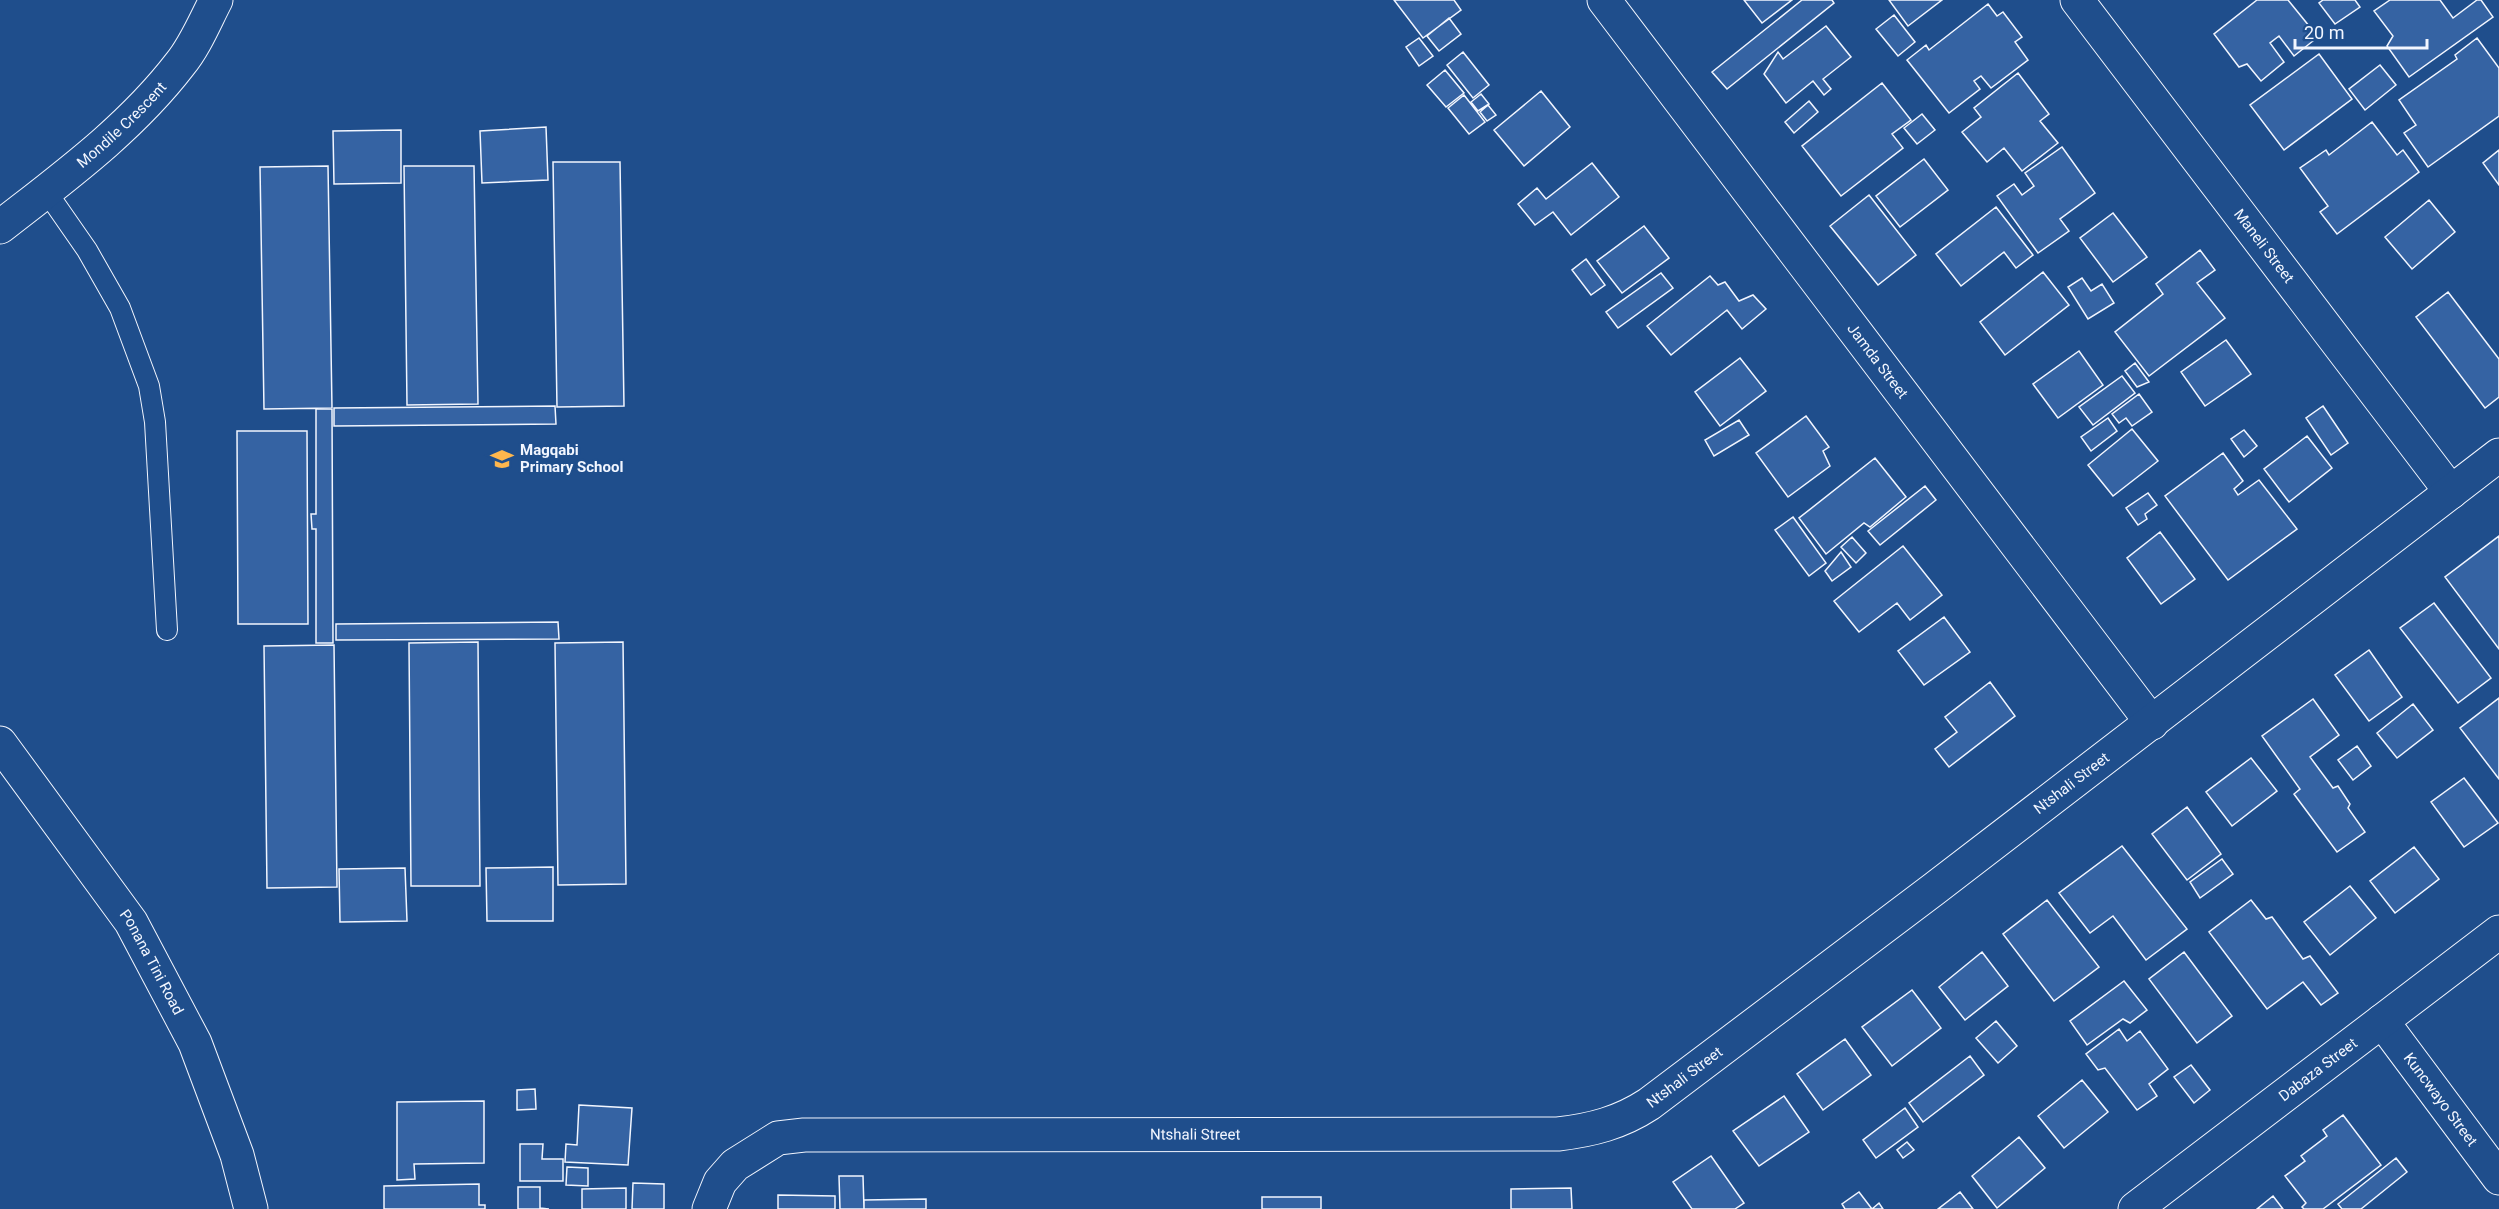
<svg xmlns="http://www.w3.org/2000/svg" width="2499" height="1209" font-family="Roboto,sans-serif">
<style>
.building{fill:#3563a3;stroke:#f2f6ff;stroke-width:1.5}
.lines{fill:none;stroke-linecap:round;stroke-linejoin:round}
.service-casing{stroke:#f2f6ff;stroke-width:22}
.minor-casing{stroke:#f2f6ff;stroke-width:35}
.tertiary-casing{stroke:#f2f6ff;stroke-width:35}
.service{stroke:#1f4e8c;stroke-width:20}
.minor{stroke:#1f4e8c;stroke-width:33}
.tertiary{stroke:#1f4e8c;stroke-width:33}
.labels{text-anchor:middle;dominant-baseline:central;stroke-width:4.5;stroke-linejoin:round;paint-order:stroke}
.street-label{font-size:15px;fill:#f2f6ff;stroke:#1f4e8c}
.poi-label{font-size:15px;font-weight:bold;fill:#f2f6ff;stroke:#1f4e8c;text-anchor:start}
</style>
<rect width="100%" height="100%" fill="#1f4e8c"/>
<path class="building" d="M 1394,0 L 1454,0 L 1461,10 L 1423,38 Z
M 1744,0 L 1792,0 L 1762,23 Z
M 1802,0 L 1832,0 L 1834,3 L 1727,89 L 1712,72 Z
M 1889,0 L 1942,0 L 1908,26 Z
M 2257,0 L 2288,0 L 2318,37 L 2294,56 L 2279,36 L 2270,43 L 2284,62 L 2261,81 L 2247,64 L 2239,67 L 2214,34 Z
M 2323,0 L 2355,0 L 2360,7 L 2335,24 L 2319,3 Z
M 2390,0 L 2440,0 L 2453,18 L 2477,0 L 2481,0 L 2493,17 L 2409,77 L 2387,46 L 2393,36 L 2374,11 Z
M 1988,4 L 1997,16 L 2003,12 L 2022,37 L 2015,42 L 2028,60 L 1991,88 L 1981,76 L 1974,81 L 1980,89 L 1949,113 L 1907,60 L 1926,45 L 1929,50 Z
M 1894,15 L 1915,42 L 1898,56 L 1876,29 Z
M 1449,18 L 1461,34 L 1439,51 L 1427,36 Z
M 1826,26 L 1851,57 L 1823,79 L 1831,89 L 1824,95 L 1813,81 L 1786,103 L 1764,74 L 1778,52 L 1783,59 Z
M 1419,38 L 1433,56 L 1419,66 L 1406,47 Z
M 2477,38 L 2499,68 L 2499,116 L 2428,167 L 2404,133 L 2416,125 L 2399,100 L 2457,59 L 2455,55 Z
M 1463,52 L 1489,85 L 1473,98 L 1447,65 Z
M 2319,54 L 2352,99 L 2284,150 L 2250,105 Z
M 2380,65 L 2396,85 L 2365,110 L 2349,89 Z
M 1445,70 L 1464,93 L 1446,107 L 1427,85 Z
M 2018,73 L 2049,114 L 2040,121 L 2058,143 L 2022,171 L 2004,148 L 1987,162 L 1962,132 L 1981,117 L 1974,108 Z
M 1882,83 L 1911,120 L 1892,134 L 1903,148 L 1841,196 L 1802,146 Z
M 1541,91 L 1570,127 L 1524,166 L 1494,130 Z
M 1481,94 L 1489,104 L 1478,111 L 1471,102 Z
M 1464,95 L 1485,122 L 1469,134 L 1448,108 Z
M 1809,101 L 1818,112 L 1794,133 L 1785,122 Z
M 1488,105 L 1496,115 L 1487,121 L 1480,112 Z
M 1922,114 L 1935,130 L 1917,144 L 1904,128 Z
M 2372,122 L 2397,155 L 2403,150 L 2419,172 L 2337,234 L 2320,212 L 2328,206 L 2300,168 L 2326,150 L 2329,155 Z
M 546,127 L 548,180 L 482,183 L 480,131 Z
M 401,130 L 401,183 L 334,184 L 333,131 Z
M 2062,147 L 2095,193 L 2060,219 L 2069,231 L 2038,253 L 1997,196 L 2014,184 L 2022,195 L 2034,186 L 2025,173 Z
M 2499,150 L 2499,185 L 2483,163 Z
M 1924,159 L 1948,190 L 1900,227 L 1876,196 Z
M 553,162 L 620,162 L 624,406 L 557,407 Z
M 1592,163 L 1619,197 L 1571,235 L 1553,212 L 1535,225 L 1518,204 L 1537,188 L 1546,199 Z
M 328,166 L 332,408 L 264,409 L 260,167 Z
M 404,166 L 474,166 L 478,404 L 407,405 Z
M 1869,195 L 1916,255 L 1878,285 L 1830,226 Z
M 2429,200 L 2455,232 L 2412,269 L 2385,237 Z
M 1996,207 L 2033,255 L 2016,268 L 2004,252 L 1961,286 L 1936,254 Z
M 2113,213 L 2147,257 L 2113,282 L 2080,238 Z
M 1644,226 L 1669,258 L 1622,293 L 1597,261 Z
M 2200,250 L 2215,270 L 2197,283 L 2225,318 L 2149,376 L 2115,332 L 2163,294 L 2156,284 Z
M 1586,259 L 1605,285 L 1591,295 L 1572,270 Z
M 2043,272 L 2069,305 L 2005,355 L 1980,322 Z
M 1661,273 L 1673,288 L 1618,328 L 1606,312 Z
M 1710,276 L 1718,285 L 1725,282 L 1739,301 L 1753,295 L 1766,309 L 1742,329 L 1727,310 L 1671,355 L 1647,326 Z
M 2082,278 L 2091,291 L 2102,284 L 2114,303 L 2088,319 L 2068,287 Z
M 2448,292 L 2499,359 L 2499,397 L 2485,408 L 2416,317 Z
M 2226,340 L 2251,374 L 2205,406 L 2181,372 Z
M 2079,351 L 2103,385 L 2058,418 L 2033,384 Z
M 1740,358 L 1766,391 L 1720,426 L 1695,392 Z
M 2135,363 L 2149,382 L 2137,387 L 2125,371 Z
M 2122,376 L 2135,393 L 2093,425 L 2079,407 Z
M 2139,394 L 2152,412 L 2132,426 L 2126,418 L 2119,423 L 2112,414 Z
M 555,406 L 556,424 L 334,426 L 334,408 Z
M 2323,406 L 2348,443 L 2331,455 L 2306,418 Z
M 316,409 L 332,409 L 333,643 L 316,643 L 316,529 L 312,529 L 311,514 L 316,514 Z
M 1806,416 L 1829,447 L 1823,451 L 1830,466 L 1788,497 L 1756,453 Z
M 2108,418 L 2117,431 L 2091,451 L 2081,437 Z
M 1739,420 L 1749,435 L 1714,456 L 1705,440 Z
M 2132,429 L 2158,461 L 2113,496 L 2088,465 Z
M 2244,430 L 2257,446 L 2244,457 L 2231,439 Z
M 237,431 L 307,431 L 308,624 L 238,624 Z
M 2307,436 L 2332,468 L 2289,502 L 2264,469 Z
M 2223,453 L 2243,481 L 2234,489 L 2238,495 L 2259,480 L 2297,529 L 2228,580 L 2165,496 Z
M 1875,458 L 1906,497 L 1870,527 L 1864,523 L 1826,554 L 1799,518 Z
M 1925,486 L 1936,500 L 1880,545 L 1868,531 Z
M 2148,493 L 2157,505 L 2145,514 L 2147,519 L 2138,525 L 2126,508 Z
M 1793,517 L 1826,563 L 1809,576 L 1775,530 Z
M 2160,532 L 2195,579 L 2161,604 L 2127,558 Z
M 2499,536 L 2499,649 L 2445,577 Z
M 1852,537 L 1866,553 L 1856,563 L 1841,547 Z
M 1903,546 L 1942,595 L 1910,620 L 1897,603 L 1859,632 L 1834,601 Z
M 1841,552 L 1851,567 L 1832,581 L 1825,571 Z
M 2434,603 L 2491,678 L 2458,703 L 2400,628 Z
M 1944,617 L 1970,652 L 1924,685 L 1898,651 Z
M 558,622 L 559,639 L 336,640 L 336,624 Z
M 478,642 L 480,886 L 411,886 L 409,643 Z
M 623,642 L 626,884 L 558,885 L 555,643 Z
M 334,645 L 337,887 L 267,888 L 264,646 Z
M 2369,650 L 2402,697 L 2369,721 L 2335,675 Z
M 1990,682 L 2015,716 L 1949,767 L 1935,749 L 1957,732 L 1945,717 Z
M 2499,698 L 2499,779 L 2460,728 Z
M 2313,699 L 2339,735 L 2310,757 L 2333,788 L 2338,786 L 2350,804 L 2348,808 L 2365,832 L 2337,852 L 2294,794 L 2300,789 L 2262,736 Z
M 2413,704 L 2433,730 L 2397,758 L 2377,733 Z
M 2357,746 L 2371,766 L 2353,780 L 2338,760 Z
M 2251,758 L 2277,791 L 2232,826 L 2206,792 Z
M 2464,778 L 2498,823 L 2464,847 L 2431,802 Z
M 2187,807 L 2221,854 L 2187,880 L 2152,834 Z
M 2122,846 L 2187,929 L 2146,960 L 2113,916 L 2090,933 L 2059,893 Z
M 2414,847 L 2439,879 L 2395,913 L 2370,881 Z
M 2222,859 L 2233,874 L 2200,898 L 2190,882 Z
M 553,867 L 553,921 L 487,921 L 486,868 Z
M 405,868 L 407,921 L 340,922 L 339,869 Z
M 2350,886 L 2376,918 L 2330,955 L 2304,922 Z
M 2047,900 L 2099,967 L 2054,1001 L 2003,934 Z
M 2251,900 L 2266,919 L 2272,917 L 2303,959 L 2310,956 L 2338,993 L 2321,1005 L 2303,982 L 2267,1009 L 2209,932 Z
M 1982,952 L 2008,986 L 1965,1020 L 1939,987 Z
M 2184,952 L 2232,1016 L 2197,1043 L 2149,979 Z
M 2124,981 L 2147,1010 L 2130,1023 L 2123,1019 L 2087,1045 L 2070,1021 Z
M 1912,990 L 1941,1028 L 1892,1066 L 1862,1027 Z
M 1996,1021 L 2017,1046 L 1998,1063 L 1976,1038 Z
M 2119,1029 L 2127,1041 L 2140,1031 L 2168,1069 L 2149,1084 L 2157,1096 L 2137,1110 L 2105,1068 L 2098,1070 L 2086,1054 Z
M 1845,1039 L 1871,1075 L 1823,1110 L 1797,1074 Z
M 1970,1056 L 1984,1075 L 1923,1122 L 1909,1103 Z
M 2191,1065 L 2210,1090 L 2194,1103 L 2174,1077 Z
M 2082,1080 L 2108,1112 L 2064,1148 L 2038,1116 Z
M 535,1089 L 536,1109 L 517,1110 L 517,1090 Z
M 1784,1096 L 1809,1132 L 1759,1166 L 1733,1131 Z
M 484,1101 L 484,1163 L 414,1164 L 415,1179 L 397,1180 L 397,1102 Z
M 579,1105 L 632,1108 L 628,1165 L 565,1162 L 566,1144 L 577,1145 Z
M 1905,1108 L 1918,1127 L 1876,1158 L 1863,1140 Z
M 2343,1115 L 2381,1165 L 2323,1209 L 2304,1209 L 2302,1207 L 2306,1203 L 2285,1176 L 2305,1161 L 2301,1156 L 2327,1136 L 2323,1130 Z
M 2019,1137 L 2045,1168 L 1997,1208 L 1972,1176 Z
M 1907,1142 L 1914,1150 L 1903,1158 L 1897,1150 Z
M 520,1144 L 543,1144 L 542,1159 L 563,1159 L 563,1181 L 520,1181 Z
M 1711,1156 L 1744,1203 L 1735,1209 L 1692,1209 L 1673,1182 Z
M 2396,1158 L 2407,1172 L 2361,1209 L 2342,1209 L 2338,1204 Z
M 567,1167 L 588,1168 L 588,1186 L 566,1185 Z
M 839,1176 L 863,1176 L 864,1209 L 840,1209 Z
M 633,1183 L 664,1184 L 664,1209 L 632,1209 Z
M 479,1184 L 479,1205 L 485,1205 L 485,1209 L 384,1209 L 384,1186 Z
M 518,1187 L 540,1187 L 540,1208 L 549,1209 L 518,1209 Z
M 626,1188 L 626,1209 L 582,1209 L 582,1189 Z
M 1571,1188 L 1572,1209 L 1511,1209 L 1511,1189 Z
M 1859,1192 L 1872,1209 L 1879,1203 L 1883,1209 L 1845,1209 L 1842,1204 Z
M 1960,1192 L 1973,1209 L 1938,1209 Z
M 778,1195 L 835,1196 L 835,1209 L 778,1209 Z
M 2273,1196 L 2283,1209 L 2257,1209 Z
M 1262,1197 L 1321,1197 L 1321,1209 L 1262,1209 Z
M 926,1199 L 926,1209 L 864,1209 L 864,1200 Z"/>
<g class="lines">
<g class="service-casing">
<path id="service" d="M 46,191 L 87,250 L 120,308 L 149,386 L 155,422 L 167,630"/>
</g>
<g class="minor-casing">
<g id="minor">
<path id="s1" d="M 1604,0 L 2152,723"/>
<path id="s2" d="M 2077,0 L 2451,492"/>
<path id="s3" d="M 0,227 C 64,177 130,129 180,64 C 195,46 205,21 216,0"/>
<path id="s4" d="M 2382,1021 L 2499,1178"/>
<path id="s5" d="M 709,1209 L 720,1182 L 735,1165 L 778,1138 L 804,1135 L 1558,1134 C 1592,1130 1620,1123 1649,1104 L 1934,889 L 2499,455"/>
<path id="s6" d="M 2135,1209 L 2499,932"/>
</g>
</g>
<g class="tertiary-casing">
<g id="tertiary">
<path id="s7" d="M 0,743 L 131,922 L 195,1043 L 237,1155 L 251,1209"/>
</g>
</g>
<use href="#service" class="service"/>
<use href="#minor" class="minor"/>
<use href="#tertiary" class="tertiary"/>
</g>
<defs>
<g id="school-bare" transform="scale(1.8)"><path d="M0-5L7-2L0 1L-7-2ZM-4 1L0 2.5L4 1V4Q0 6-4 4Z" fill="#ffb74d" stroke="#1f4e8c" stroke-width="2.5" paint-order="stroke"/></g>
</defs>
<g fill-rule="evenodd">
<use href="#school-bare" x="502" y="459"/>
</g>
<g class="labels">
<g class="street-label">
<text stroke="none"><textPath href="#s3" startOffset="159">Mondile Crescent</textPath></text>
<text stroke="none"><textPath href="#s2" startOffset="309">Maneli Street</textPath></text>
<text stroke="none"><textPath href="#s1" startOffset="453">Jamda Street</textPath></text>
<text stroke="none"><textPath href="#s5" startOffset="1510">Ntshali Street</textPath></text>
<text stroke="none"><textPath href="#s7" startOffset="267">Ponana Tini Road</textPath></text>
<text stroke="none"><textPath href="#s6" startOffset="230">Dabaza Street</textPath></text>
<text stroke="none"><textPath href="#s5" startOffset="1024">Ntshali Street</textPath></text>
<text stroke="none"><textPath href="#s4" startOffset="98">Kuncwayo Street</textPath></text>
<text stroke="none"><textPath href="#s5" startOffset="520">Ntshali Street</textPath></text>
</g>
<g class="poi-label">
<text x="520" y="450">Magqabi<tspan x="520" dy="17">Primary School</tspan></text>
</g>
</g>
<path d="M2295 39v9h132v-9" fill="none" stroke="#f2f6ff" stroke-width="3"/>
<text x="2304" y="39" font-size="18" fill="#f2f6ff" stroke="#1f4e8c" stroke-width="4.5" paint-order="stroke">20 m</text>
</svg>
